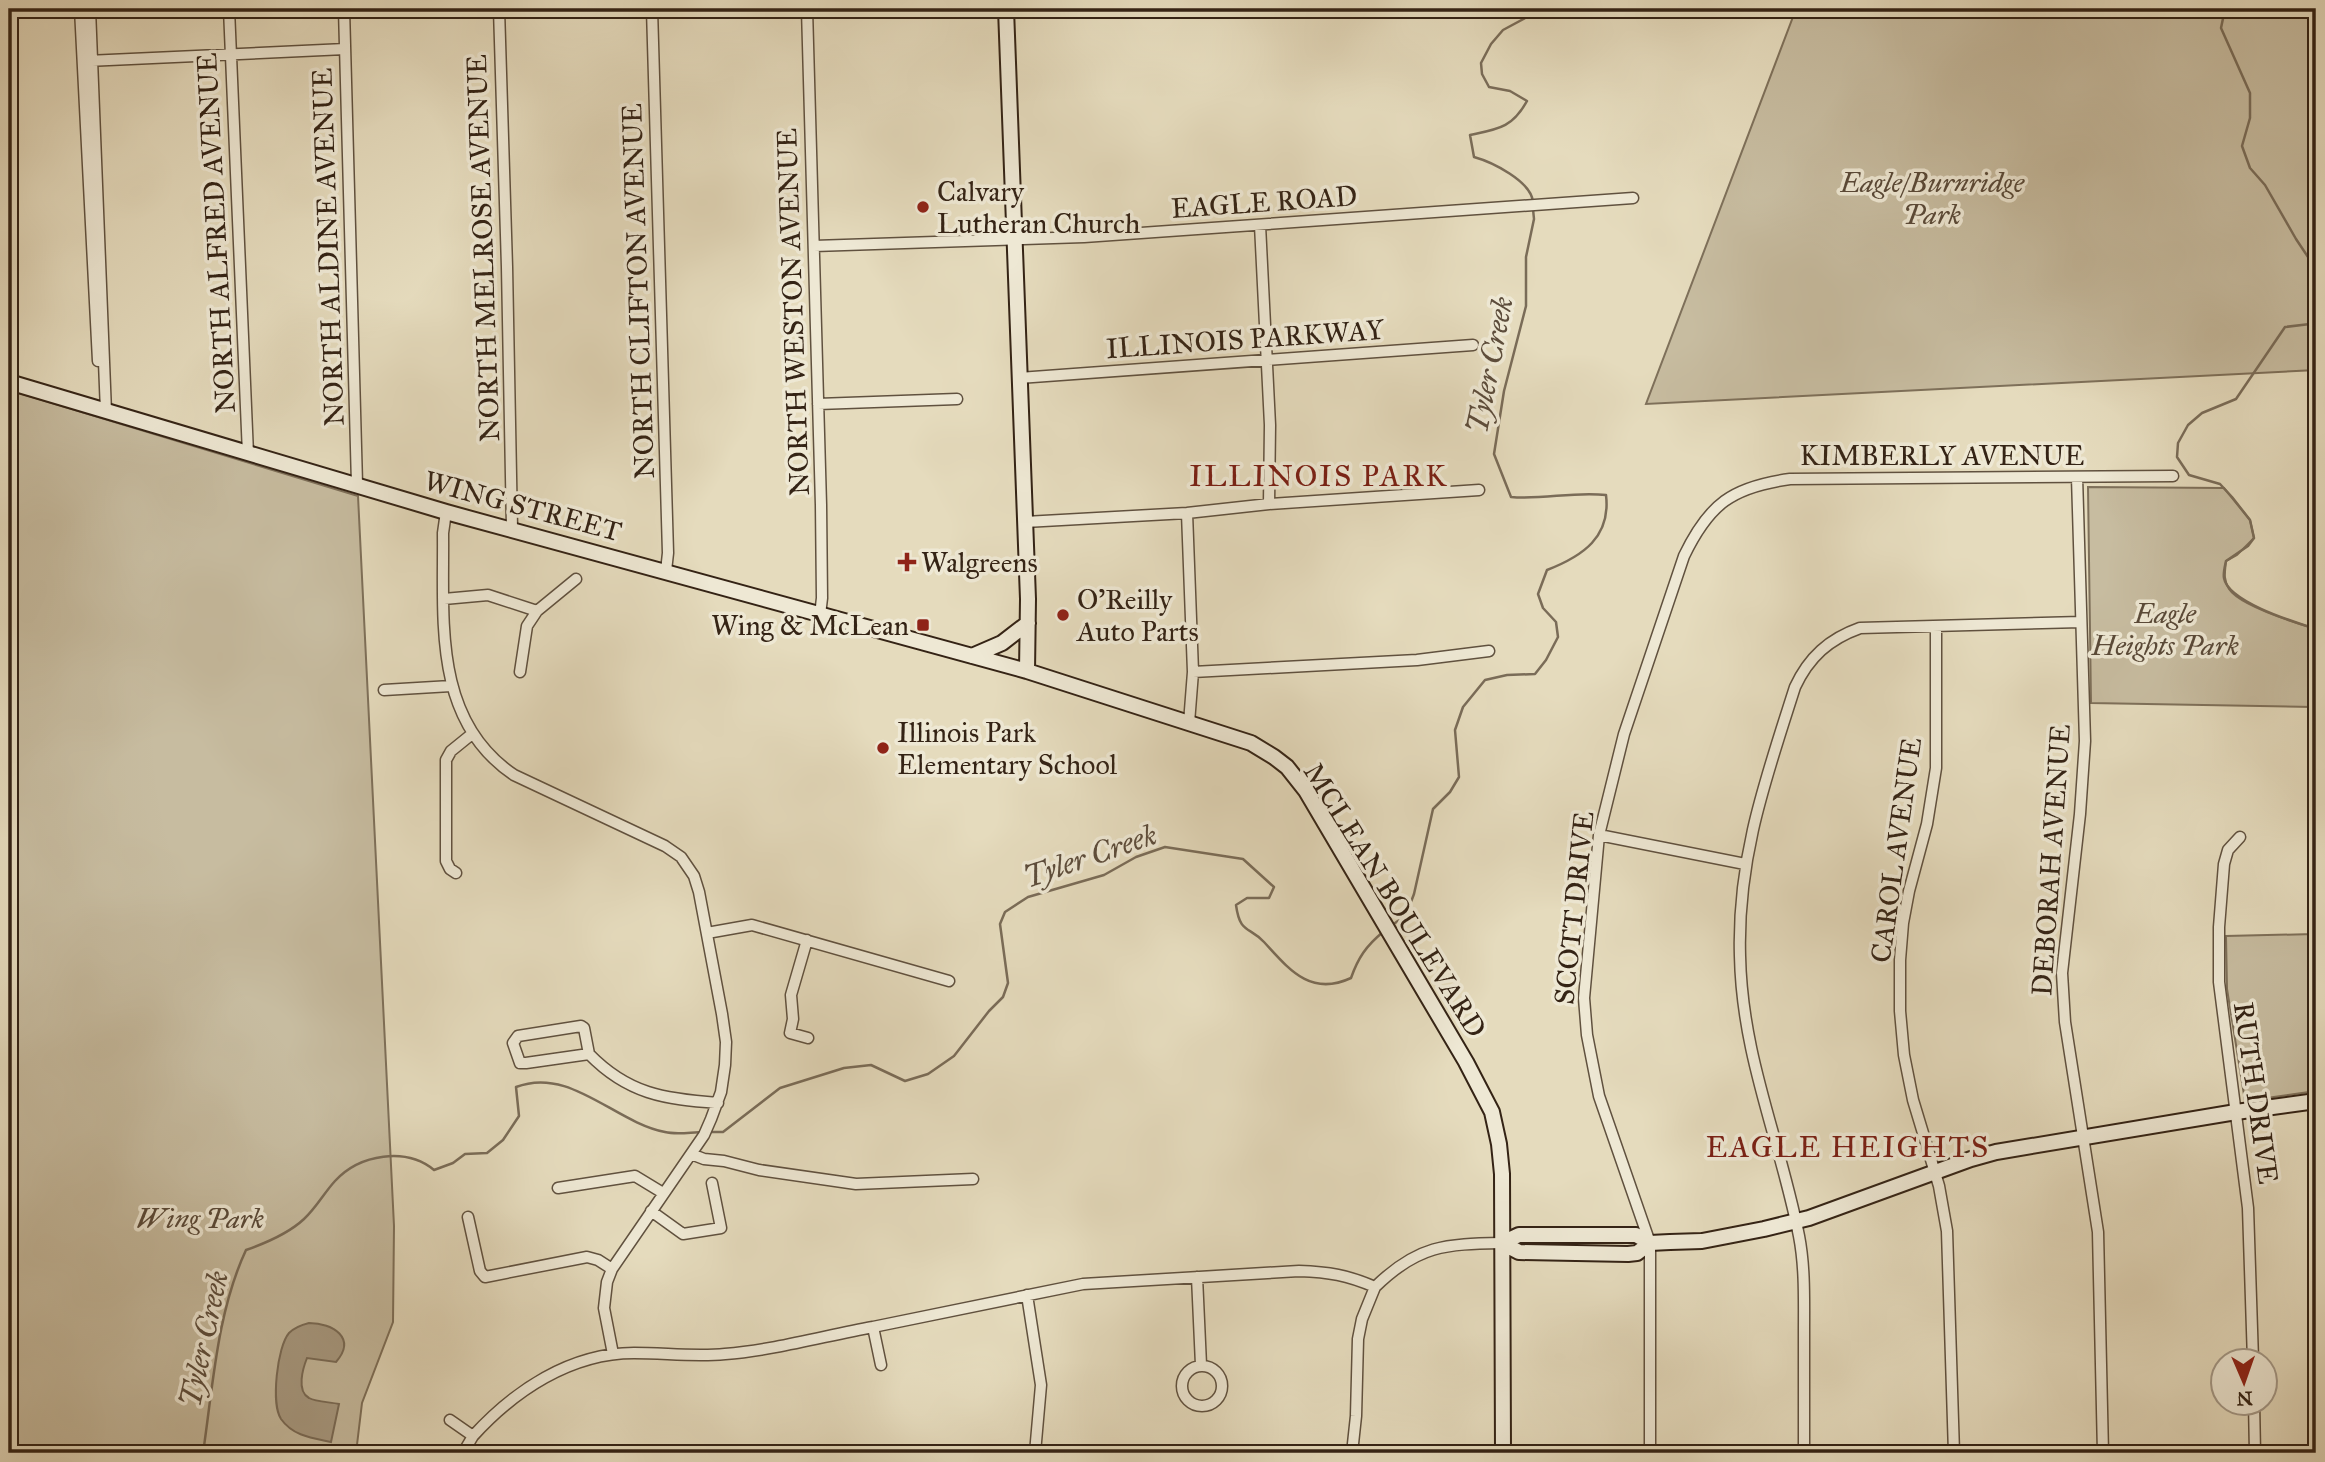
<svg xmlns="http://www.w3.org/2000/svg" width="2325" height="1462" font-family="'IM FELL Great Primer',serif">
<style>
.green{fill:#c7bca0;stroke:#7e705a;stroke-width:2}
.water{fill:#a99c84;stroke:#7a6c58;stroke-width:2}
.lines{fill:none;stroke-linecap:round;stroke-linejoin:round}
.stream{stroke:#7a6c58;stroke-width:2.5}
.street-casing{stroke:#60513f;stroke-width:13}
.secondary-casing{stroke:#342315;stroke-width:18}
.street{stroke:#eee8d4;stroke-width:10}
.secondary{stroke:#eee8d4;stroke-width:14}
.poi-dot{fill:#8f2418;stroke:#eee8d4;stroke-width:2.5}
.labels{text-anchor:middle;dominant-baseline:central;stroke-width:7;stroke-linejoin:round;paint-order:stroke}
.park-label{font-size:28px;font-style:italic;fill:#594938;stroke:#eee8d4}
.poi-label{font-size:28px;fill:#342315;stroke:#eee8d4;text-anchor:start}
.street-label{font-size:28px;fill:#342315;stroke:#eee8d4}
.water-label{font-size:30px;font-style:italic;fill:#5d4d3c;stroke:#eee8d4}
.neighbourhood-label{font-size:30px;letter-spacing:2px;fill:#7a1f14;stroke:#eee8d4}
</style>
<rect width="100%" height="100%" fill="#e5dbbd"/>
<filter id="stains"><feTurbulence type="fractalNoise" baseFrequency=".00286" numOctaves="4"/><feColorMatrix values="0 0 0 0 .2 0 0 0 0 .09 0 0 0 0 .02 0 0 0 .5 -.17"/></filter>
<radialGradient id="worn" r=".72"><stop offset=".6" stop-color="#630" stop-opacity="0"/><stop offset="1" stop-color="#630" stop-opacity=".3"/></radialGradient>
<path class="green" d="M 1796,9 L 2316,9 L 2316,370 L 1646,404 Z
M 9,390 L 358,496 L 394,1226 L 393,1322 L 362,1403 L 356,1453 L 9,1453 Z
M 2088,487 L 2224,488 L 2250,520 L 2254,538 L 2237,555 L 2226,561 C 2225,572 2223,579 2229,589 C 2240,606 2296,623 2316,629 L 2316,1091 L 2245,1101 L 2227,989 L 2226,936 L 2314,934 L 2312,707 L 2091,703 Z"/>
<path class="water" d="M 309,1323 C 333,1323 357,1338 336,1362 L 307,1358 C 303,1368 296,1391 309,1398 C 316,1402 330,1402 339,1404 L 331,1442 C 312,1438 293,1436 281,1419 C 271,1404 277,1347 289,1333 C 295,1327 301,1325 309,1323 Z"/>
<g class="lines">
<path class="stream" d="M 2225,9 L 2221,28 L 2250,93 L 2250,118 L 2242,146 L 2250,168 L 2265,185 L 2296,239 L 2316,269
M 1533,202 C 1531,181 1492,162 1474,157 L 1470,135 C 1498,129 1512,128 1527,101 L 1510,91 L 1489,87 L 1482,74 L 1481,63 L 1491,44 L 1503,30 L 1542,9
M 2316,321 L 2310,324 L 2285,327 L 2236,399 L 2202,413 L 2188,425 L 2178,443 L 2177,457 L 2189,475 L 2220,484 L 2232,497 L 2250,520 L 2254,538 L 2248,546 L 2226,561 C 2225,566 2223,573 2224,578 C 2228,602 2294,622 2316,629
M 1391,926 L 1406,915 L 1414,894 L 1433,809 L 1450,792 L 1459,777 L 1455,730 L 1463,707 L 1485,680 L 1507,675 L 1535,674 L 1546,660 L 1558,637 L 1556,622 L 1543,608 L 1538,594 L 1547,570 C 1583,556 1611,537 1606,495 C 1574,491 1543,500 1511,497 L 1494,454 L 1504,391 L 1526,306 L 1526,257 L 1534,219 L 1533,209
M 710,1132 L 723,1132 L 780,1088 L 844,1068 L 871,1065 L 905,1081 L 928,1074 L 954,1056 L 989,1011 L 1003,997 L 1008,983 L 1000,924 L 1005,912 L 1028,897 L 1104,875 L 1136,857 L 1165,847 L 1243,859 L 1274,887 L 1269,898 L 1247,898 L 1236,905 C 1240,934 1249,926 1264,942 C 1289,969 1310,997 1351,978 C 1358,958 1366,946 1383,932
M 203,1453 C 213,1386 217,1312 246,1250 C 266,1243 288,1234 304,1219 C 316,1208 324,1193 335,1181 C 360,1154 406,1147 434,1170 L 453,1163 L 465,1154 L 487,1153 L 503,1140 L 519,1116 L 516,1087 C 570,1066 614,1122 665,1132 C 677,1135 691,1132 704,1132"/>
<g class="street-casing">
<path id="street" d="M 80,9 L 98,361
M 90,9 L 106,412
M 229,9 L 248,454
M 344,9 L 357,484
M 499,9 L 507,267 L 512,528
M 652,9 L 668,553 L 666,571
M 807,9 L 821,505 L 822,598 L 820,615
M 87,61 L 345,49
M 1260,225 L 1270,425 L 1269,504
M 814,246 L 1084,237 L 1633,198
M 1019,378 L 1473,345
M 818,404 L 957,399
M 2077,477 L 2085,741 L 2080,814 L 2062,973 L 2065,1022 L 2098,1232 L 2103,1453
M 446,512 L 443,533 C 444,619 432,720 514,775 L 665,846 L 681,857 L 694,876 L 699,892 L 722,1014 L 726,1042 L 725,1065 L 721,1092 L 711,1119 L 704,1135 L 612,1269 L 607,1282 L 604,1308 L 613,1354
M 1187,513 L 1193,672 L 1189,723
M 1025,522 L 1187,513 L 1269,504 L 1479,490
M 444,599 L 488,595 L 537,611 L 576,579
M 1936,626 L 1936,768 L 1927,824 L 1909,891 L 1903,923 L 1900,960 L 1900,1011 L 1904,1055 L 1913,1100 L 1939,1186 L 1947,1231 L 1954,1453
M 520,672 L 527,626 L 537,611
M 1193,672 L 1417,660 L 1489,651
M 384,690 L 451,686
M 1599,835 L 1745,864
M 2240,837 L 2228,850 L 2224,864 L 2219,927 L 2219,982 L 2248,1208 L 2253,1360
M 456,873 L 450,869 L 446,861 L 446,760 L 451,751 L 472,734
M 707,933 L 752,925 L 949,981
M 807,940 L 791,995 L 793,1019 L 790,1033 L 808,1038
M 581,1026 L 584,1028 L 589,1054 L 526,1063 L 520,1063 L 513,1043 L 518,1036 Z
M 589,1054 C 628,1094 664,1099 718,1103
M 691,1154 L 704,1159 L 724,1161 L 759,1170 L 856,1184 L 973,1179
M 558,1188 L 635,1176 L 663,1193
M 651,1211 L 683,1234 L 721,1228 L 712,1183
M 468,1217 L 480,1271 L 485,1277 L 587,1257 L 598,1260 L 612,1269
M 1197,1277 L 1201,1365
M 1027,1295 L 1041,1385 L 1035,1453
M 881,1365 L 873,1327 L 1083,1284 L 1299,1271 C 1329,1272 1347,1275 1375,1287 C 1418,1245 1445,1244 1502,1243
M1182 1386a20 20 0 1 1 40 0a20 20 0 1 1-40 0Z
M 2254,1402 L 2255,1453
M 450,1420 L 473,1436 C 514,1391 570,1353 634,1353 C 665,1353 695,1357 725,1354 C 775,1350 824,1336 873,1327
M 463,1453 L 473,1436
M 1352,1453 L 1356,1416 L 1358,1339 L 1362,1319 L 1375,1287
M 1650,1453 L 1650,1243 L 1599,1096 L 1587,1035 L 1584,998 L 1599,835 L 1624,734 L 1684,556 C 1709,504 1732,487 1790,479 L 2173,476
M 1804,1453 C 1804,1413 1804,1372 1804,1331 C 1804,1299 1805,1267 1799,1236 C 1780,1139 1742,1057 1740,956 C 1737,858 1766,778 1795,687 C 1809,657 1829,639 1860,628 L 2081,622"/>
</g>
<g class="secondary-casing">
<path id="secondary" d="M 1006,9 L 1028,599 L 1027,671
M 9,382 L 446,512 L 1027,671 L 1251,743 L 1274,757 L 1287,767 L 1306,791 L 1466,1062 L 1492,1112 L 1499,1144 L 1502,1174 L 1503,1453
M 972,656 L 1002,643 L 1028,623
M 1502,1243 L 1519,1235 L 1636,1235 L 1650,1243 L 1670,1242 L 1702,1241 L 1764,1229 L 1809,1218 L 1971,1159 L 1996,1152 L 2236,1112 L 2316,1101
M 1502,1243 L 1519,1252 L 1628,1254 L 1637,1253 L 1650,1243"/>
</g>
<use href="#street" class="street"/>
<use href="#secondary" class="secondary"/>
</g>
<g class="poi-dot">
<circle cx="923" cy="207" r="7"/>
<path d="M903.5 551.5h7v7h7v7h-7v7h-7v-7h-7v-7h7z"/>
<circle cx="1063" cy="615" r="7"/>
<rect x="916" y="618" width="14" height="14" rx="3.5"/>
<circle cx="883" cy="748" r="7"/>
</g>
<g class="labels">
<g class="park-label">
<text x="1932" y="182">Eagle/Burnridge<tspan x="1932" dy="32">Park</tspan></text>
<text x="2165" y="613">Eagle<tspan x="2165" dy="32">Heights Park</tspan></text>
<text x="200" y="1218">Wing Park</text>
</g>
<g class="poi-label">
<text x="937" y="191">Calvary<tspan x="937" dy="32">Lutheran Church</tspan></text>
<text x="921" y="562">Walgreens</text>
<text x="1077" y="599">O'Reilly<tspan x="1077" dy="32">Auto Parts</tspan></text>
<text x="909" y="625" text-anchor="end">Wing &amp; McLean</text>
<text x="897" y="732">Illinois Park<tspan x="897" dy="32">Elementary School</tspan></text>
</g>
<g class="street-label">
<text transform="translate(1264 202) rotate(-4)">EAGLE ROAD</text>
<text transform="translate(216 233) rotate(-93)">NORTH ALFRED AVENUE</text>
<text transform="translate(328 247) rotate(-92)">NORTH ALDINE AVENUE</text>
<text transform="translate(483 248) rotate(-92)">NORTH MELROSE AVENUE</text>
<text transform="translate(638 291) rotate(-92)">NORTH CLIFTON AVENUE</text>
<text transform="translate(793 312) rotate(-92)">NORTH WESTON AVENUE</text>
<text transform="translate(1245 339) rotate(-4)">ILLINOIS PARKWAY</text>
<text x="1942" y="455">KIMBERLY AVENUE</text>
<text transform="translate(523 506) rotate(15)">WING STREET</text>
<text transform="translate(1896 850) rotate(-82)">CAROL AVENUE</text>
<text transform="translate(2051 860) rotate(-86)">DEBORAH AVENUE</text>
<text transform="translate(1395 900) rotate(58)">MCLEAN BOULEVARD</text>
<text transform="translate(1574 908) rotate(-84)">SCOTT DRIVE</text>
<text transform="translate(2256 1093) rotate(82)">RUTH DRIVE</text>
</g>
<g class="water-label">
<text transform="translate(1490 365) rotate(-79)">Tyler Creek</text>
<text transform="translate(1090 856) rotate(-19)">Tyler Creek</text>
<text transform="translate(204 1339) rotate(-78)">Tyler Creek</text>
</g>
<g class="neighbourhood-label">
<text x="1319" y="476">ILLINOIS PARK</text>
<text x="1848" y="1147">EAGLE HEIGHTS</text>
</g>
</g>
<rect width="2325" height="1462" fill="none" stroke="#e5dbbd" stroke-width="35"/>
<rect x="10" y="10" width="2304" height="1441" fill="none" stroke="#342315" stroke-width="3.5"/>
<rect x="18" y="18" width="2290" height="1427" fill="none" stroke="#342315" stroke-width="2"/>
<g transform="translate(2244 1382) rotate(178)"><circle r="33" fill="#eee8d4" stroke="#a49988" stroke-width="2"/>
<path d="M0-5L12 26L0 18L-12 26Z" fill="#8f2418"/>
<text y="-10" font-size="19" font-weight="bold" text-anchor="middle" fill="#342315">N</text>
</g>
<rect width="100%" height="100%" filter="url(#stains)"/>
<rect width="100%" height="100%" fill="url(#worn)"/>
</svg>
